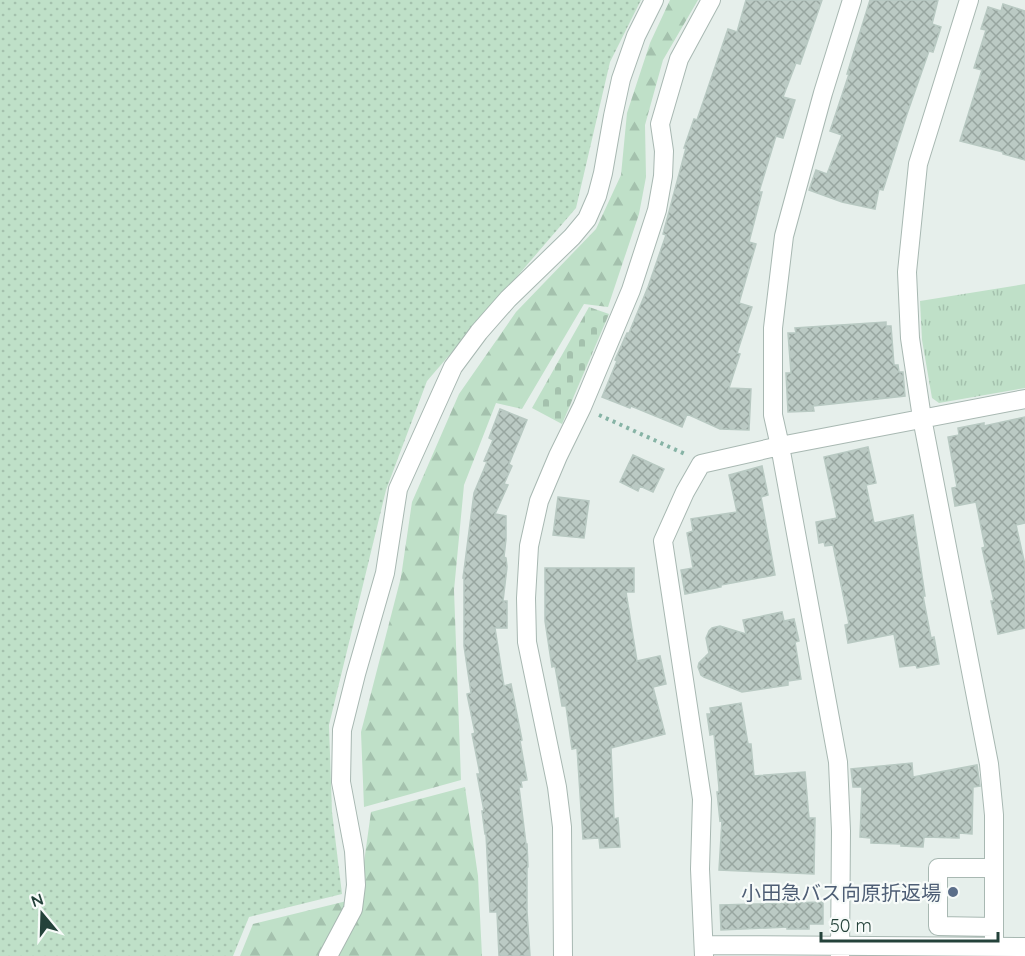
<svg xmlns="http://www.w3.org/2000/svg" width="1025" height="956" font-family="Quicksand,'Noto Sans JP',sans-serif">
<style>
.grass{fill:url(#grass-dots)}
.forest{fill:url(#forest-firs)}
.cemetery{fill:url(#cemetery-stones)}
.park{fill:url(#park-tufts)}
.building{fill:url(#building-cross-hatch);stroke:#b8c9c2;stroke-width:1.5}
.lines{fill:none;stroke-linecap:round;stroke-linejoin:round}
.minor-casing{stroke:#a8b8b2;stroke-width:20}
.path{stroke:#86b3a5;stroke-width:4;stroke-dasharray:3 4.5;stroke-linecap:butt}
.minor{stroke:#fff;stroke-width:18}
.service-dot{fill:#5c6f8a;stroke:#f7fbf9;stroke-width:2}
.labels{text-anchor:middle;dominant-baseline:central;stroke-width:4.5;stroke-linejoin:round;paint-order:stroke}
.service-label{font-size:20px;fill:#4e5e75;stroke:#f7fbf9;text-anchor:end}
</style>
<defs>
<pattern id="grass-dots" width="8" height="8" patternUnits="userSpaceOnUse" patternTransform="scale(1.5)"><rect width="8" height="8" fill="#bfe0c8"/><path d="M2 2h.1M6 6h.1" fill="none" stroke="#a4c1ad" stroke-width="1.8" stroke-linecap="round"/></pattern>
<pattern id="forest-firs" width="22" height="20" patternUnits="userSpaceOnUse" patternTransform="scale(1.5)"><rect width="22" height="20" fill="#bfe0c8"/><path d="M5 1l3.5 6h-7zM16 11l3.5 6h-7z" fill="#a4c1ad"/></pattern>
<pattern id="cemetery-stones" width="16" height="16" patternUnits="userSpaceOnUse" patternTransform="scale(1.5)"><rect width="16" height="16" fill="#bfe0c8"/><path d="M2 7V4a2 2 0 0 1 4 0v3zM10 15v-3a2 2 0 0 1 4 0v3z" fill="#a4c1ad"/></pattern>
<pattern id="park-tufts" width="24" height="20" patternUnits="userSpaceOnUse" patternTransform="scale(1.5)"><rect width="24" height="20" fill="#bfe0c8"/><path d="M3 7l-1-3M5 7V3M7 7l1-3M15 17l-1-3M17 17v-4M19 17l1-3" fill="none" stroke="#a4c1ad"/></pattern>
<pattern id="building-cross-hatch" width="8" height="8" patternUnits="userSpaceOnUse" patternTransform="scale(1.5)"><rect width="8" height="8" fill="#bbcac4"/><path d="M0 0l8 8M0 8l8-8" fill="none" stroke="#98a6a0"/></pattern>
</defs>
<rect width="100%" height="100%" fill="#e6efeb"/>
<path class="grass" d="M 0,0 L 641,0 L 610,62 L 576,208 L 427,381 L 386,490 L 329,725 L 332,812 L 342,894 L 249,917 L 233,956 L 0,956 Z"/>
<path class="forest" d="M 670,0 L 698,0 L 663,60 L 645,125 L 646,177 L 639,214 L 608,307 L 584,304 L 522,409 L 496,403 L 464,485 L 454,590 L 461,780 L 364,807 L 361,732 L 401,577 L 412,502 L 459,394 L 516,312 L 596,229 L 621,175 L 627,113 L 650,43 Z
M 465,787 L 478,876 L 482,956 L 240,956 L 253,924 L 359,898 L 371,812 Z"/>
<path class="cemetery" d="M 589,307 L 609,314 L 562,424 L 532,408 Z"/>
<path class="park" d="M 1025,284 L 1025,388 L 939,403 L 932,398 L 922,340 L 920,301 Z"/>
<path class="building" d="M 746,0 L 822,0 L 800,64 L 796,63 L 783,97 L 795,100 L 783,138 L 776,136 L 759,192 L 762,192 L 749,242 L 756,244 L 739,303 L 752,307 L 737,353 L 740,354 L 729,388 L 751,389 L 749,430 L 720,429 L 687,414 L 682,427 L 631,406 L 630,408 L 602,397 L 617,361 L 615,360 L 627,333 L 629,333 L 648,287 L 666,235 L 663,234 L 686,148 L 684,148 L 694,119 L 697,120 L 728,29 L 737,32 Z
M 870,0 L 938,0 L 932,24 L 941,27 L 933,52 L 929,51 L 907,114 L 883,190 L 879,189 L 875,209 L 842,202 L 809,190 L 816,170 L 827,174 L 842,135 L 830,131 L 849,74 L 847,74 Z
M 1003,4 L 1025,11 L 1025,160 L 1003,154 L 1003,152 L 960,141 L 982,70 L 974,68 L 986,30 L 981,29 L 988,7 L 1001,11 Z
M 886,322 L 886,326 L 891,326 L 894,365 L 898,365 L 899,372 L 903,372 L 905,396 L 813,406 L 814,411 L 788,412 L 786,373 L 791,373 L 788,333 L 796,333 L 795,328 Z
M 500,409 L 527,420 L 509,464 L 512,466 L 504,484 L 508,485 L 495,514 L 506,516 L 506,539 L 504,557 L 506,558 L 507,567 L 503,601 L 507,601 L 507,628 L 495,628 L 504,686 L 511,684 L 522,740 L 520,741 L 527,780 L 521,781 L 522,787 L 519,787 L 526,844 L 527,844 L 528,867 L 527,868 L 527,911 L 530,956 L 499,956 L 497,912 L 490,912 L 486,834 L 485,834 L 482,811 L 484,811 L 477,774 L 480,774 L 472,734 L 475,733 L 467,694 L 471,693 L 464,646 L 464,578 L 463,578 L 474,493 L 487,462 L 484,461 L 493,440 L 489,438 Z
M 1025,417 L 1025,523 L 1016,525 L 1025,565 L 1025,628 L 998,634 L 991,601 L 994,601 L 982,548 L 985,547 L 976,502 L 955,506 L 952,488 L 957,487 L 948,437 L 959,435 L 958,428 L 984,423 L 984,426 Z
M 868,447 L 876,483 L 866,485 L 874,523 L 913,515 L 925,596 L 923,596 L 931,638 L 934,637 L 939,664 L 917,668 L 916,665 L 900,667 L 894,634 L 848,643 L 845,625 L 849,624 L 833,545 L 825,546 L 824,542 L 819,543 L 816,522 L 837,518 L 824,457 Z
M 633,455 L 664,469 L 653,492 L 640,486 L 638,491 L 620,482 Z
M 762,466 L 768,495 L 761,497 L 775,575 L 721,585 L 721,587 L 685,594 L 681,570 L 693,568 L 687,533 L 693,531 L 691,519 L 737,512 L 729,475 Z
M 558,497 L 589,501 L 584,538 L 553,535 Z
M 545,568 L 634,568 L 634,592 L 626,592 L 637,661 L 660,656 L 666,684 L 653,687 L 665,734 L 611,748 L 614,819 L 618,818 L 620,847 L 600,848 L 599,838 L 583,839 L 577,748 L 572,749 L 566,706 L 562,706 L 555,666 L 552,667 L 545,621 Z
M 782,612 L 784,621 L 794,619 L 799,641 L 795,642 L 801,679 L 788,681 L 788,685 L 742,692 L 704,677 L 701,675 L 698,667 L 699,663 L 709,653 L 706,638 L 709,631 L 712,628 L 720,626 L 746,634 L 743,620 Z
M 741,703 L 748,744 L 751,744 L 754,776 L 805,772 L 809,818 L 815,818 L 814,874 L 719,870 L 722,820 L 720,821 L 717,792 L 719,792 L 719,788 L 714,734 L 710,735 L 707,714 L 711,714 L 710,708 Z
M 912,763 L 913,777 L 977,765 L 980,786 L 973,787 L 972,834 L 959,833 L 959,838 L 924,837 L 923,847 L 901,846 L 901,844 L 871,843 L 871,838 L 860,837 L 862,787 L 853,787 L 851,769 Z
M 823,902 L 823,924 L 809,924 L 809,929 L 787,929 L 787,927 L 721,930 L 720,905 Z"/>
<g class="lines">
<g class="minor-casing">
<path id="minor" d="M 969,0 L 918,164 L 907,272 L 910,338 L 922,418 L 989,764 L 994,815 L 994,956
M 994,868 L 938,868 L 938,926 L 994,927
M 704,945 L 1025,947
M 328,956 L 353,909 L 356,885 L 354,851 L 341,782 L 342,730 L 356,674 L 385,573 L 398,489 L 453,367 L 479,332 L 508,299 L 572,237 L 587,219 L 597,196 L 603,173 L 613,116 L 621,79 L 636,36 L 654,0
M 563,956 L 562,827 L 557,787 L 527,642 L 526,598 L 529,546 L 539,501 L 558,456 L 582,407 L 631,290 L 657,210 L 663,176 L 664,151 L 660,124 L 679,59 L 711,0
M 704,956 L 700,869 L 702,799 L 663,541 L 685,492 L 701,464 L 780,446 L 1025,399
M 840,956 L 841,831 L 838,762 L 780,446 L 773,415 L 773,328 L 784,236 L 823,93 L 852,0"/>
</g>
<path class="path" d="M 599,415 L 685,454"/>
<use href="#minor" class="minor"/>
</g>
<circle class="service-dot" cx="953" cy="892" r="6"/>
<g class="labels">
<g class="service-label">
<text x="941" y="892">小田急バス向原折返場</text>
</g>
</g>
<g transform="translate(42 914) rotate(341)" stroke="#f7fbf9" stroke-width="4.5" paint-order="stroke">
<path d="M0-4.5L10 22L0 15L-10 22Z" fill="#24423a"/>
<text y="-9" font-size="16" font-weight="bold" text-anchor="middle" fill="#24423a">N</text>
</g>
<path d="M821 932v9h177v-9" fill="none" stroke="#24423a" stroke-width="3"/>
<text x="830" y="932" font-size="18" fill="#24423a" stroke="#f7fbf9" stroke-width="4.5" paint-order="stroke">50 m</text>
</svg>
